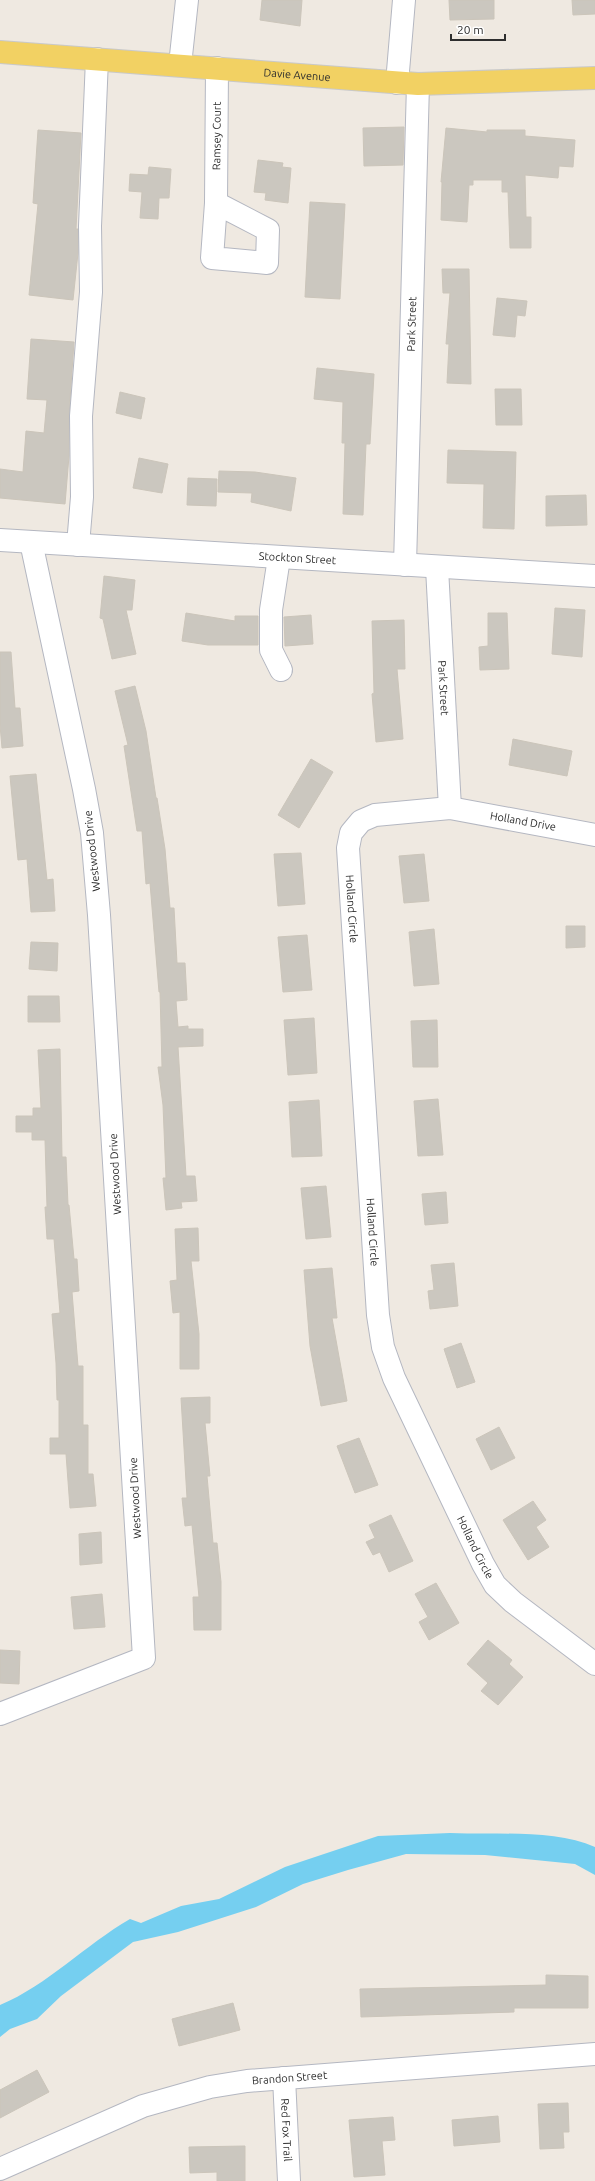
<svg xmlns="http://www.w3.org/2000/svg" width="595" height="2181" font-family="Ubuntu,sans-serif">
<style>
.water{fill:#75cff0}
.building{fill:#cbc7bf;stroke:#cbc5ba}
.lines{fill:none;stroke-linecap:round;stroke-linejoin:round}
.minor-casing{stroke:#b4b7c1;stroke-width:24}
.major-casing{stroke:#c9c9c9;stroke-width:24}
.minor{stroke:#fff;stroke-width:22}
.major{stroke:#f2d163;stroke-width:22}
.labels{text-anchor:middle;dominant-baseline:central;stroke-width:3;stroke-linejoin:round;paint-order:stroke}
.street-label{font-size:11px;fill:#2e2e2e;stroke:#fff}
</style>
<rect width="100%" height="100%" fill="#efe9e1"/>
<path class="water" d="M 450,1833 C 494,1835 554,1829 595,1847 L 595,1875 L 575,1864 L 485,1855 L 406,1854 L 348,1870 L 303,1884 L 256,1907 L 178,1932 L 133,1942 L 61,1996 L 37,2019 L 10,2029 L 0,2037 L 0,2005 C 48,1985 85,1945 130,1919 L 141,1923 L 181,1906 L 219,1899 L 285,1867 L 378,1836 Z"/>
<path class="building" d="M 262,0 L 302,0 L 300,26 L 260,20 Z
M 449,0 L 494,0 L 494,19 L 450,20 Z
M 572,0 L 595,0 L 595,14 L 573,15 Z
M 404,127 L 403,165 L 364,166 L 363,128 Z
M 446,128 L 487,132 L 487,130 L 525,130 L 525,136 L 575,140 L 573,167 L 559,166 L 558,178 L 525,175 L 526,217 L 531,217 L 531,248 L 510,248 L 508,192 L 502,192 L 502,180 L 473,180 L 473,185 L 469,185 L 467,222 L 441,220 L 442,182 L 441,182 Z
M 38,130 L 81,133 L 76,229 L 78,229 L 78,253 L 73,300 L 29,295 L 38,204 L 33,203 Z
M 258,160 L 283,163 L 282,167 L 291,168 L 288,203 L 265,200 L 266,193 L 254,192 Z
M 149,167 L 171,169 L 169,198 L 159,198 L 158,219 L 140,218 L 142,192 L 129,191 L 130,174 L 148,175 Z
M 310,202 L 345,204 L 340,299 L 305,297 Z
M 442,269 L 469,269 L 471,384 L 447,383 L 449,344 L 446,344 L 450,293 L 443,293 Z
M 497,298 L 527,301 L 525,316 L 517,315 L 515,337 L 493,335 Z
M 31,339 L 74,342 L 69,415 L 69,456 L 65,504 L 0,498 L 0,469 L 23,472 L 26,431 L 44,433 L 47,400 L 27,399 Z
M 317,368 L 374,374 L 370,444 L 366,444 L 363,515 L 343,514 L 345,443 L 342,443 L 343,402 L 314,399 Z
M 495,389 L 521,389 L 522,425 L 496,425 Z
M 120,392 L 145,398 L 141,419 L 116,413 Z
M 448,450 L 516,452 L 514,529 L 483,528 L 484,484 L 447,483 Z
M 139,458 L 168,464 L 162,493 L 133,488 Z
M 219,471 L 255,472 L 296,478 L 291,511 L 251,502 L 252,493 L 218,492 Z
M 188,478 L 217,479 L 216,506 L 187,505 Z
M 586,495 L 587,525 L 546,526 L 546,496 Z
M 104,576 L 135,580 L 132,610 L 126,610 L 136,654 L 112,659 L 103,619 L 100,618 Z
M 555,608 L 585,610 L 582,657 L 552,654 Z
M 186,613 L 235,621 L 235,616 L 258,616 L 258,645 L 208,645 L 182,641 Z
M 488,613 L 507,613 L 509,669 L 480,670 L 479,647 L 488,646 Z
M 311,615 L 313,644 L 285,646 L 284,617 Z
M 404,620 L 405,669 L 397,669 L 403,739 L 376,742 L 372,694 L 374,693 L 372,621 Z
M 0,652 L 11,652 L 15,708 L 20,708 L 23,746 L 2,748 L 0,725 Z
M 135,686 L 146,731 L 156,798 L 157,798 L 165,849 L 170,908 L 174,908 L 177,963 L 185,963 L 187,1000 L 176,1001 L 178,1027 L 188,1026 L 188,1029 L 203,1029 L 203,1046 L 178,1047 L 186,1176 L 195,1176 L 197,1201 L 181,1202 L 182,1208 L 166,1210 L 163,1178 L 166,1178 L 163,1105 L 158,1067 L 162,1067 L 160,992 L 159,992 L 150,883 L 146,884 L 142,831 L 137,831 L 124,746 L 128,745 L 115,691 Z
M 513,739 L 572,751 L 567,776 L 509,765 Z
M 311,759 L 333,772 L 299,828 L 278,815 Z
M 36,774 L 47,880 L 53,879 L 55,911 L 31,912 L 27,859 L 18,860 L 10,776 Z
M 301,853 L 305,904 L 278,906 L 274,854 Z
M 424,854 L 429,901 L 404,903 L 399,856 Z
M 566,926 L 585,926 L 585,947 L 566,948 Z
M 434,929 L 439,984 L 414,986 L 409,932 Z
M 307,935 L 312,990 L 283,992 L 278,937 Z
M 31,942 L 58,943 L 57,971 L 29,969 Z
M 28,996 L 59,996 L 60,1022 L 28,1022 Z
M 314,1018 L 317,1073 L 288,1075 L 284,1020 Z
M 437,1020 L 438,1067 L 413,1067 L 411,1021 Z
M 60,1049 L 62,1157 L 66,1157 L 68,1205 L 69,1205 L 74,1259 L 77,1259 L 79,1291 L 72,1292 L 78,1366 L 83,1366 L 83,1425 L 88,1425 L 88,1474 L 93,1474 L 96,1506 L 70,1508 L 66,1454 L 50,1454 L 50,1438 L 59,1438 L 59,1400 L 57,1400 L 56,1363 L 52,1314 L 60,1313 L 54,1239 L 47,1239 L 45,1207 L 47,1207 L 45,1140 L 32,1140 L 32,1132 L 16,1132 L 16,1116 L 33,1116 L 33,1108 L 41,1108 L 38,1050 Z
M 438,1099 L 443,1155 L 418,1156 L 414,1101 Z
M 319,1100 L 322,1156 L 292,1157 L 289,1102 Z
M 326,1186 L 331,1237 L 306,1239 L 301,1188 Z
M 446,1192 L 448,1223 L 425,1225 L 422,1194 Z
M 198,1228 L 199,1261 L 191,1261 L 199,1334 L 199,1369 L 180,1369 L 180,1312 L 173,1313 L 170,1281 L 177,1280 L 175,1229 Z
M 454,1263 L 458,1306 L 430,1309 L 428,1291 L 434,1290 L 431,1265 Z
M 332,1268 L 337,1318 L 332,1318 L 347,1401 L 321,1406 L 310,1346 L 304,1270 Z
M 461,1343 L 475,1382 L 457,1388 L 444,1349 Z
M 210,1397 L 210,1423 L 205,1423 L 210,1476 L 207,1476 L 213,1543 L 217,1543 L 221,1582 L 221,1630 L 194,1630 L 193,1597 L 199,1597 L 192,1525 L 185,1526 L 182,1498 L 187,1498 L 181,1398 Z
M 499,1427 L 515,1458 L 491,1470 L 476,1439 Z
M 359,1438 L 378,1485 L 355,1493 L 337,1446 Z
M 533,1501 L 546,1520 L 536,1527 L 549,1547 L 528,1560 L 503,1520 Z
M 391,1515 L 413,1561 L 389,1572 L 380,1552 L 373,1555 L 366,1542 L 375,1538 L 369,1525 Z
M 101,1532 L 102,1563 L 80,1565 L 79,1534 Z
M 436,1583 L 459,1623 L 429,1640 L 419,1622 L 428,1617 L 415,1594 Z
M 102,1594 L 105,1627 L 74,1629 L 71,1597 Z
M 488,1640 L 512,1660 L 509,1664 L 523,1677 L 498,1705 L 481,1691 L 488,1683 L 467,1664 Z
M 0,1650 L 20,1651 L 19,1684 L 0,1683 Z
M 546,1975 L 588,1976 L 588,2008 L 514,2008 L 514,2012 L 361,2017 L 360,1989 L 546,1985 Z
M 233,2003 L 240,2030 L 179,2046 L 172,2019 Z
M 37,2070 L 49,2092 L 0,2118 L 0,2090 Z
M 568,2103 L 569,2132 L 563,2132 L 564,2148 L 540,2149 L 538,2104 Z
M 498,2116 L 500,2142 L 454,2146 L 452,2120 Z
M 393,2117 L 395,2140 L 382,2141 L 385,2175 L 354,2177 L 349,2120 Z
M 245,2146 L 245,2181 L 217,2181 L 217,2172 L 190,2173 L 189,2147 Z"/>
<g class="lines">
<g class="minor-casing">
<g id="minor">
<path d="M 180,65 L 187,0"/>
<path d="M 397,83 L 404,0"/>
<path d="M 216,203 L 268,230 L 267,263 L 212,258 Z"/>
<path id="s1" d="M 216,203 L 217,68"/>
<path id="s2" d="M 0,540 L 595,576"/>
<path d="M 78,545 L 82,497 L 81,416 L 91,292 L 90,226 L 97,59"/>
<path d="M 279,558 L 271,610 L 271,650 L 281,670"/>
<path id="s3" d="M 405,565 L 418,84"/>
<path id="s4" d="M 437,568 L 450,808"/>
<path id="s5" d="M 595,835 L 450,808 L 375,815 L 361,821 L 351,833 L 348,848 L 378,1315 L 383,1347 L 394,1378 L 483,1564 L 495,1585 L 513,1602 L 595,1664"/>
<path d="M 0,1714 L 144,1658 L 99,915 L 92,833 L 84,789 L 31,542"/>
<path id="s6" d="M 284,2078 L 289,2181"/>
<path id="s7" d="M 0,2169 L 143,2106 L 210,2087 L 247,2081 L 595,2054"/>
</g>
</g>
<g class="major-casing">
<g id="major">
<path id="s8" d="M 0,52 L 418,84 L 595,78"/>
</g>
</g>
<use href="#minor" class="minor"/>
<use href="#major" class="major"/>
</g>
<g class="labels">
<g class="street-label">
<text stroke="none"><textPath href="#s8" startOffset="298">Davie Avenue</textPath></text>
<text stroke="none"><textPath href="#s1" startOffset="67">Ramsey Court</textPath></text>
<text stroke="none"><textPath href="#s3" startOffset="241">Park Street</textPath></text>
<text stroke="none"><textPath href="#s2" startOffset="298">Stockton Street</textPath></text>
<text stroke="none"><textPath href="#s4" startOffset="120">Park Street</textPath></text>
<text transform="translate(523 821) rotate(10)">Holland Drive</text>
<text transform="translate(92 851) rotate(-96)">Westwood Drive</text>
<text stroke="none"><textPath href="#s5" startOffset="330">Holland Circle</textPath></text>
<text transform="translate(115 1174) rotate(-93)">Westwood Drive</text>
<text stroke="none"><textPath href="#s5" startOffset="654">Holland Circle</textPath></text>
<text transform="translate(135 1498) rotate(-93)">Westwood Drive</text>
<text stroke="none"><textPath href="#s5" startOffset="990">Holland Circle</textPath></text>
<text stroke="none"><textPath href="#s7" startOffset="306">Brandon Street</textPath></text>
<text stroke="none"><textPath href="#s6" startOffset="52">Red Fox Trail</textPath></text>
</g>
</g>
<path d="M451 34v6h54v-6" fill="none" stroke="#2e2e2e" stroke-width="2"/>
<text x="457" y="34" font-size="12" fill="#2e2e2e" stroke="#ffffff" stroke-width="3" paint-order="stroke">20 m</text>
</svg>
